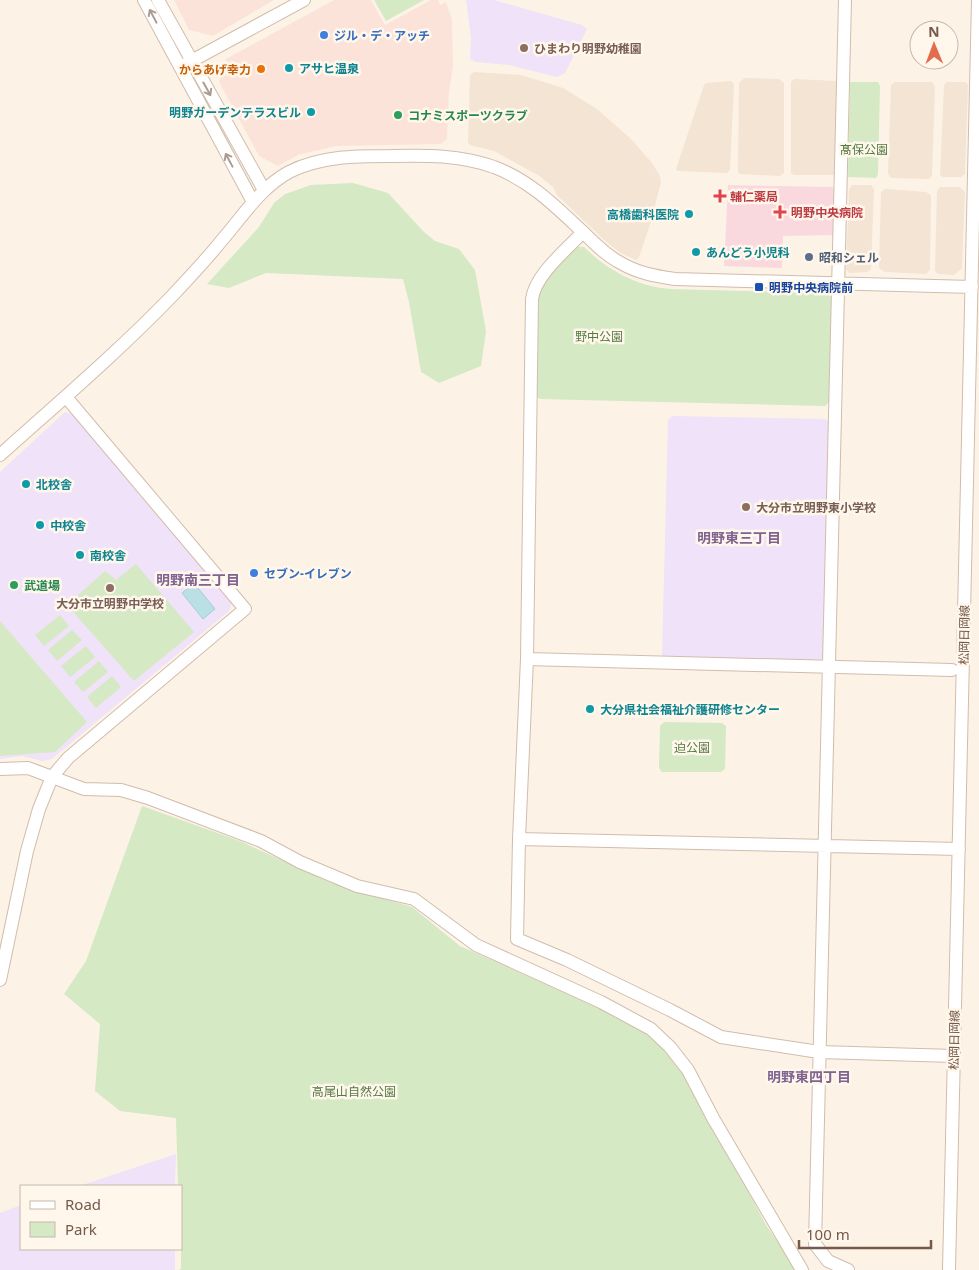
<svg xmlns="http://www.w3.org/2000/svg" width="979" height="1270" font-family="'Noto Sans','Noto Sans JP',sans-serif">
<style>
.residential{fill:#f3e4d4}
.commercial{fill:#fce3da}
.education{fill:#f0e2f8}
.medical{fill:#fad9de}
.green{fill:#d4e9c4}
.water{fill:#bae0e5;stroke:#a1d0d7}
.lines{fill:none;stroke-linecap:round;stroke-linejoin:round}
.secondary-casing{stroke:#d2bcac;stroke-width:14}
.secondary{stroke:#fff;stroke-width:12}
.oneway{stroke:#ac9b93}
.shop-dot{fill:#3f7fe0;stroke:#fff7ec;stroke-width:2}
.education-dot{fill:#8d6e63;stroke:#fff7ec;stroke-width:2}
.culture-dot{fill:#0f9aa8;stroke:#fff7ec;stroke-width:2}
.food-dot{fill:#e8710a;stroke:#fff7ec;stroke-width:2}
.leisure-dot{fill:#2e9e5b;stroke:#fff7ec;stroke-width:2}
.health-dot{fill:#e0444e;stroke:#fff7ec;stroke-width:2}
.service-dot{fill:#5c6f8a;stroke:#fff7ec;stroke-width:2}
.transit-dot{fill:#1a4fb4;stroke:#fff7ec;stroke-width:2}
.labels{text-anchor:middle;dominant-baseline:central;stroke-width:5;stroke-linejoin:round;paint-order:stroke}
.shop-label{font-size:12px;font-weight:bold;fill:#366cbe;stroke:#fff7ec;text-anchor:start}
.education-label{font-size:12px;font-weight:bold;fill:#785e54;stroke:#fff7ec;text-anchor:start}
.culture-label{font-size:12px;font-weight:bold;fill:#0d838f;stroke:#fff7ec;text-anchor:start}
.food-label{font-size:12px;font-weight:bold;fill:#c56008;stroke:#fff7ec;text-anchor:end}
.leisure-label{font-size:12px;font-weight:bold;fill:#27864d;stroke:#fff7ec;text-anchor:start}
.park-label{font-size:12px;fill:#557a43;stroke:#fff7ec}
.health-label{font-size:12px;font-weight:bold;fill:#be3a42;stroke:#fff7ec;text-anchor:start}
.service-label{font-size:12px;font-weight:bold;fill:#4e5e75;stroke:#fff7ec;text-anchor:start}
.transit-label{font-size:12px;font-weight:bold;fill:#164399;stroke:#fff7ec;text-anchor:start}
.street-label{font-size:12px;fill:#75594b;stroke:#fff7ec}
.neighbourhood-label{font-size:14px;font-weight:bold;fill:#806391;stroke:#fff7ec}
</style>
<rect width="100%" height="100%" fill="#fcf3e6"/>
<path class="residential" d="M 474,72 L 521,75 L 563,88 L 597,109 L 631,139 L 652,163 L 660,176 L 661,182 L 650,225 L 639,257 L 636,260 L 619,252 L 604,240 L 557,195 L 553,187 L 538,175 L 494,151 L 470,145 L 468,142 L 470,75 Z
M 744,78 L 779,79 L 784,83 L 784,173 L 780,176 L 740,174 L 738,172 L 739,83 Z
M 794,79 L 837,81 L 837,171 L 833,175 L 794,175 L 791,173 L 791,82 Z
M 731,81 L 734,84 L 730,170 L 727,173 L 678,171 L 676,169 L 704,85 L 706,83 Z
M 895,82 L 932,82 L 935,87 L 932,176 L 929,179 L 891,178 L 888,174 L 891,85 Z
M 947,82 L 966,82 L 968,85 L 965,174 L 961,177 L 943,177 L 940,175 L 944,85 Z
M 852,185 L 871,185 L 874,189 L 871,269 L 867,272 L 849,273 L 846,269 L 849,190 Z
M 940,187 L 960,187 L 965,192 L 962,268 L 954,275 L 938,274 L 935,271 L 937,191 Z
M 885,189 L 926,192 L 931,195 L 930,270 L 926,274 L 885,272 L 879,268 L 881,192 Z"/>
<path class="commercial" d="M 174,0 L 274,0 L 213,36 L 189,30 Z
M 334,0 L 371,0 L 385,25 L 431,0 L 438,0 L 440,5 L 446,2 L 452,20 L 453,66 L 449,92 L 447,139 L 441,144 L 336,146 L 298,155 L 278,166 L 259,156 L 219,82 L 226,59 Z"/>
<path class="education" d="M 466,0 L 494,0 L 582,25 L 587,29 L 565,73 L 557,77 L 509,65 L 476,62 L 470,59 L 471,38 Z
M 65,412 L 72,414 L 232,603 L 229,611 L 52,759 L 42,761 L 22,756 L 0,759 L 0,472 Z
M 672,416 L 825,419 L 829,423 L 824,657 L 818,661 L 664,657 L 662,655 L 668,420 Z
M 176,1154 L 175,1186 L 79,1186 Z
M 21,1205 L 21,1249 L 175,1249 L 175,1270 L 0,1270 L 0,1213 Z"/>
<path class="medical" d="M 728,185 L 832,187 L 835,189 L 833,235 L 783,236 L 782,268 L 724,266 Z"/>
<path class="green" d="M 374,0 L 424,0 L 386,21 Z
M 850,82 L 878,82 L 880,86 L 878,174 L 876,178 L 848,177 Z
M 353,183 L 388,193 L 424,232 L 435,241 L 459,249 L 475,270 L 486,331 L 481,366 L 439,383 L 421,372 L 409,302 L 403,279 L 266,273 L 229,288 L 207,284 L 259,227 L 274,203 L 285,194 L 311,185 Z
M 576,247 L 584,247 C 607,270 638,287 671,289 L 826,293 L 832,298 L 830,401 L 825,406 L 540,399 L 534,395 L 537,299 L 545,279 Z
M 136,564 L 194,632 L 134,681 L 67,605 L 105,571 L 116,580 Z
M 60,615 L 69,626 L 44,646 L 35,635 Z
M 0,621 L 87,722 L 55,752 L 0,756 Z
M 72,630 L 82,640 L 57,661 L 48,650 Z
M 86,646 L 95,657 L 70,677 L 61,666 Z
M 99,661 L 108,672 L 83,692 L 74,682 Z
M 112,676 L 121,687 L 96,708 L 87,697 Z
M 664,722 L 722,723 L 726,726 L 725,769 L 721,772 L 662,772 L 659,768 L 660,726 Z
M 142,806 L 240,841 L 331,883 L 412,907 L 460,946 L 599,1008 L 649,1035 L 683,1070 L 766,1225 L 797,1270 L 178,1270 L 181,1269 L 181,1186 L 178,1186 L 176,1118 L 120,1111 L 95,1091 L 100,1024 L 64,994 L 86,961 Z"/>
<path class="water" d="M 194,583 L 215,609 L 203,619 L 182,593 Z"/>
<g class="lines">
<g class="secondary-casing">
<path id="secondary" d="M 144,0 L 253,202
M 158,0 L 264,190
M 845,0 L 815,1244 L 828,1261 L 848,1270
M 184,65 L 304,0
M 583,232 C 566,250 535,275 532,299 L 527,659 L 519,839 L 517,939 L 567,960 L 670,1010 L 721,1037 L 819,1052 L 954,1056
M 0,455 C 58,403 118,352 172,296 C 189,278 206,260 222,240 C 243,216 260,188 289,172 C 321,156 355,156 391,156 C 426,155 460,155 494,167 C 531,181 556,207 584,233 C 595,244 606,255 619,262 C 637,273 655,276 675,279 L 972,287
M 527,659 L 952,670
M 0,769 L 28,768 L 84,789 L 121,790 L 148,798 L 261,841 L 300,862 L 357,886 L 414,899 L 476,945 L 601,1002 L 651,1029 L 670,1047 L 688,1070 L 713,1118 L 802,1270
M 519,839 L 959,849
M 0,980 L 27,851 L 39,809 L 52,777 L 68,758 L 245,609 L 66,397
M 949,1270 L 978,0"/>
</g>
<use href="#secondary" class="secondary"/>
</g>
<defs><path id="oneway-shaft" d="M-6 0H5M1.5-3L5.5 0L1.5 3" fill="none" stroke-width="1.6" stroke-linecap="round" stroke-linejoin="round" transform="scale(1.25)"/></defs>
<g class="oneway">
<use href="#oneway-shaft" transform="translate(153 16) rotate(-118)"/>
<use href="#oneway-shaft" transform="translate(207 89) rotate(61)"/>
<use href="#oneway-shaft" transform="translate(229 160) rotate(-118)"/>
</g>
<g class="shop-dot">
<circle cx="324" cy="35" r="5"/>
<circle cx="254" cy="573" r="5"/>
</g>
<g class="education-dot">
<circle cx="524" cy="48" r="5"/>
<circle cx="746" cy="507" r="5"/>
<circle cx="110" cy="588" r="5"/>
</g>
<g class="culture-dot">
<circle cx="289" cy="68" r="5"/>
<circle cx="311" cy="112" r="5"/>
<circle cx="689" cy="214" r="5"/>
<circle cx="696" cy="252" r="5"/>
<circle cx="26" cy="484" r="5"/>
<circle cx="40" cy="525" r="5"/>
<circle cx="80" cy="555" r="5"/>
<circle cx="590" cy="709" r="5"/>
</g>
<circle class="food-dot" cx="261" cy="69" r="5"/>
<g class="leisure-dot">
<circle cx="398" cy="115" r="5"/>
<circle cx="14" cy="585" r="5"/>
</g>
<g class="health-dot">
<path d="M717.5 188.5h5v5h5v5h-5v5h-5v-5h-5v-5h5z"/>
<path d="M777.5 204.5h5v5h5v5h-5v5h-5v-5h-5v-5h5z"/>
</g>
<circle class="service-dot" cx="809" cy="257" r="5"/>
<rect class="transit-dot" x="754" y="282" width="10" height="10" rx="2.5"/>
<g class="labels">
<g class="shop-label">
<text x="334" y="35">ジル・デ・アッチ</text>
<text x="264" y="573">セブン-イレブン</text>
</g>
<g class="education-label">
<text x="534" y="48">ひまわり明野幼稚園</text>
<text x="756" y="507">大分市立明野東小学校</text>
<text x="110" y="603" text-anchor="middle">大分市立明野中学校</text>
</g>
<g class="culture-label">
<text x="299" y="68">アサヒ温泉</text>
<text x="301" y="112" text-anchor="end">明野ガーデンテラスビル</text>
<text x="679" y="214" text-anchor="end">高橋歯科医院</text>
<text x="706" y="252">あんどう小児科</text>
<text x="36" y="484">北校舎</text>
<text x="50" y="525">中校舎</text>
<text x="90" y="555">南校舎</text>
<text x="600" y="709">大分県社会福祉介護研修センター</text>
</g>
<g class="food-label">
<text x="251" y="69">からあげ幸力</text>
</g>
<g class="leisure-label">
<text x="408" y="115">コナミスポーツクラブ</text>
<text x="24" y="585">武道場</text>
</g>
<g class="park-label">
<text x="864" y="149">髙保公園</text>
<text x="599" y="336">野中公園</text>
<text x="692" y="747">迫公園</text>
<text x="354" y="1091">高尾山自然公園</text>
</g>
<g class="health-label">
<text x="730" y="196">輔仁薬局</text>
<text x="791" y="212">明野中央病院</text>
</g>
<g class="service-label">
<text x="819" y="257">昭和シェル</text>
</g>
<g class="transit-label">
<text x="769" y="287">明野中央病院前</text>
</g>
<g class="street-label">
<text transform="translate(964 635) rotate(-89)">松岡日岡線</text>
<text transform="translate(954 1040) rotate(-89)">松岡日岡線</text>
</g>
<g class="neighbourhood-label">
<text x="739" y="537">明野東三丁目</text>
<text x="198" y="579">明野南三丁目</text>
<text x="809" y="1076">明野東四丁目</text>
</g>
</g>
<rect x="20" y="1185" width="162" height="65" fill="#fff7ec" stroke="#c8b8ac"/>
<rect x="30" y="1201" width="25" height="8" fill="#ffffff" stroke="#c8b8ac"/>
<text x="65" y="1210" font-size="15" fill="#75594b">Road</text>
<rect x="30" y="1222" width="25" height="15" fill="#d4e9c4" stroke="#c8b8ac"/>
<text x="65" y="1235" font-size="15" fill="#75594b">Park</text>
<g transform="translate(934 45) rotate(359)"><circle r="24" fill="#fff7ec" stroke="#c8b8ac"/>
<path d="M0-4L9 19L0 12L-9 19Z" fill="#e36b4e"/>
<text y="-8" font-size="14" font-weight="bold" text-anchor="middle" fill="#75594b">N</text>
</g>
<path d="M799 1240v8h132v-8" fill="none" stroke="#75594b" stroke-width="2.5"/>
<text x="806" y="1240" font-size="15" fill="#75594b" stroke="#fff7ec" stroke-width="4" paint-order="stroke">100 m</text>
</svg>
